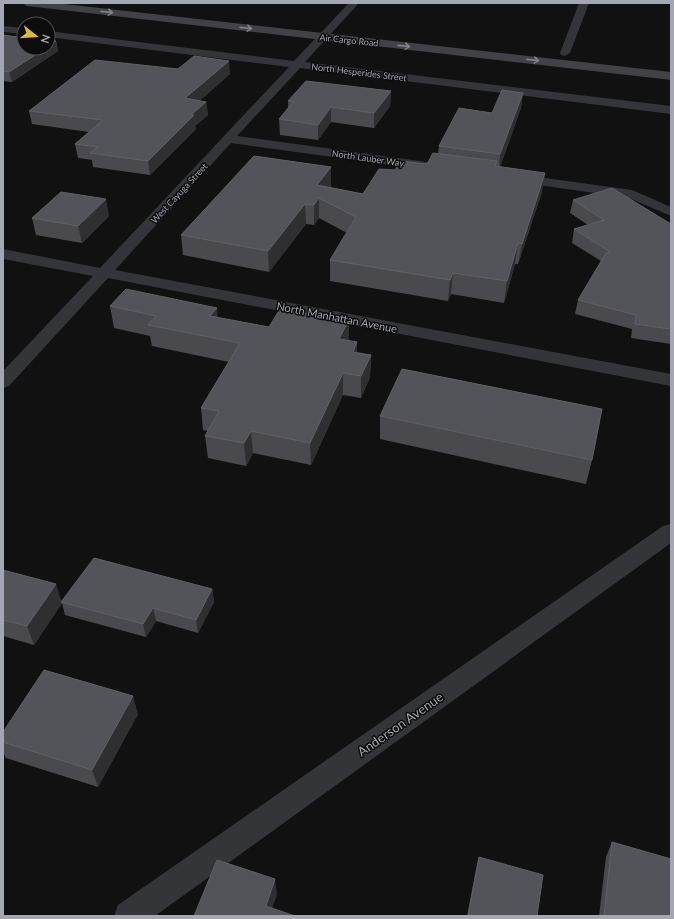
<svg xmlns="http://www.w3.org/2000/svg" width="674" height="919" font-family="Lato,sans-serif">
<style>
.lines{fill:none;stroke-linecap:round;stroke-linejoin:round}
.street{fill:#343539;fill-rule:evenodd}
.secondary{fill:#414146;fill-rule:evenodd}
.wall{fill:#4a4a4e}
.shaded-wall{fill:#2f2f32}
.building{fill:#535459;stroke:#606167}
.oneway{stroke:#81838c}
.labels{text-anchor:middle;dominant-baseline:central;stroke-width:3;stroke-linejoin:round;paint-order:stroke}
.far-street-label{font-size:9px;fill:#a4a6b1;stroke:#0c0c0d}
.street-label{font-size:11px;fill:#a4a6b1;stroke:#0c0c0d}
.near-street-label{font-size:13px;fill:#a4a6b1;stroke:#0c0c0d}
</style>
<rect width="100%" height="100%" fill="#111112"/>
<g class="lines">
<path class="street" d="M 349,3 L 359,3 L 305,62 L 671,106 L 671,114 L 300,68 L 237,136 L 427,162 L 432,163 L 434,166 L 432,169 L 427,170 L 231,143 L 115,270 L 671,374 L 671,386 L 108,278 L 9,386 L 3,388 L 3,371 L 93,276 L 3,259 L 3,249 L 100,268 L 289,67 L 48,37 L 48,31 L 294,61 Z
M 579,3 L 589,3 L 570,53 L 565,56 L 561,55 L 560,53 Z
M 3,26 L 24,28 L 24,34 L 3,32 Z
M 516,174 L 632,190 L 671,207 L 671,216 L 629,198 L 511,181 L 509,178 L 511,175 Z
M 671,524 L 671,543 L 155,916 L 114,916 L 118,905 L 663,526 Z"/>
<path class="secondary" d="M 22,3 L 55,3 L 671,72 L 671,80 L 27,6 Z"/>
</g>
<path class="wall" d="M 3,35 L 56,41 L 58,51 L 12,82 L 3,81 Z
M 230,74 L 199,101 L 206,102 L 208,115 L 195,126 L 196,129 L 150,175 L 93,167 L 92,160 L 78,158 L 75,144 L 89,132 L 32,124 L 29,111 Z
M 391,91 L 390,106 L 374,128 L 331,122 L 318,140 L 280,135 L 279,119 L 288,108 L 288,101 Z
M 523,93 L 521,108 L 500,167 L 542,192 L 518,264 L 515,264 L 504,303 L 451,294 L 448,301 L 330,281 L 330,260 L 347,233 L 319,218 L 314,225 L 306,224 L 269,272 L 183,255 L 181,235 L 331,167 L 330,187 L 363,194 L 395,170 L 427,164 L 438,154 L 439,146 Z
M 573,200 L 671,224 L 671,344 L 631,338 L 632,329 L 575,314 L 578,300 L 601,261 L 572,243 L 574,229 L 588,225 L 570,213 Z
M 109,216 L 82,243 L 36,235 L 32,218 Z
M 110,306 L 218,318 L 357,342 L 357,353 L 371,355 L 370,377 L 361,398 L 343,395 L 311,465 L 253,453 L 246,466 L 208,458 L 205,436 L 208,431 L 203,430 L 201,408 L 229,362 L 152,346 L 150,336 L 114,328 Z
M 380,416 L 592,460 L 586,484 L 380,439 Z
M 3,570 L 61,601 L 212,589 L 214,602 L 198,633 L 156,621 L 146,637 L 65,615 L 62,603 L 34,645 L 3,636 Z
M 138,714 L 98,787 L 6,758 L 3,752 L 3,732 Z
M 612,842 L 671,916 L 599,916 L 606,857 Z
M 479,857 L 537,916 L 467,916 L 475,874 Z"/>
<path class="shaded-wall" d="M 56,41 L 58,51 L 12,82 L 9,72 L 46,48 L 48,48 L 48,47 Z
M 229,61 L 230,74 L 187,112 L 185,98 Z
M 391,91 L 390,106 L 374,128 L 374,113 Z
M 523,93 L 521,108 L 499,170 L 500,154 Z
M 206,102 L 208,115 L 195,126 L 196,129 L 150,175 L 148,161 L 191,115 Z
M 331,107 L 331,122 L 318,140 L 318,125 Z
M 331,167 L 331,187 L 321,199 L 319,198 L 319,218 L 314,225 L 314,205 L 317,185 Z
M 545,173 L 542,192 L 518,264 L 522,244 Z
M 106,199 L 109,216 L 82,243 L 78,226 Z
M 305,204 L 306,224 L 269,272 L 268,251 Z
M 518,243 L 515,264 L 504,303 L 507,281 Z
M 453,273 L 451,294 L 448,301 L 450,280 Z
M 217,308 L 219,329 L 213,338 L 210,316 Z
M 349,320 L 349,342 L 339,339 Z
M 357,342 L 357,364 L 353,352 Z
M 371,355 L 370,377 L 361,398 L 361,376 Z
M 343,373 L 343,395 L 311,465 L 310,443 Z
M 251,431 L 253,453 L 246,466 L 244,443 Z
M 56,584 L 62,603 L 34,645 L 27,626 Z
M 212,589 L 214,602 L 198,633 L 196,620 Z
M 153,608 L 156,621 L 146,637 L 143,624 Z
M 133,696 L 138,714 L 98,787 L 92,770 Z
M 275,879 L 277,895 L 269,916 L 266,906 Z"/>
<path class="building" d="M 3,35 L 24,38 L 24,48 L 46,48 L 9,72 L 3,71 Z
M 48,40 L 56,41 L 48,47 Z
M 194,56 L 229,61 L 185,98 L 206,102 L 191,115 L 194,115 L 148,161 L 90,153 L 98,147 L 75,144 L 103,120 L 29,111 L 95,60 L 178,69 Z
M 306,81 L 391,91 L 374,113 L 331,107 L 318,125 L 279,119 L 294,101 L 288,101 Z
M 502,90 L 523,93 L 500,154 L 439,146 L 459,108 L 492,113 Z
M 433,153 L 497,161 L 495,166 L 545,173 L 522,244 L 518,243 L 507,281 L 453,273 L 450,280 L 330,260 L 356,217 L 319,198 L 314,205 L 305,204 L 268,251 L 181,235 L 254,156 L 331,167 L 317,185 L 363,194 L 379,169 L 395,170 L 401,161 L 427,164 Z
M 612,188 L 671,224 L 671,258 L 670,259 L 671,259 L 671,329 L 635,324 L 636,315 L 578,300 L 606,253 L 610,252 L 574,229 L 604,220 L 573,200 Z
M 61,192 L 106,199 L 78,226 L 32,218 Z
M 126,289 L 217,308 L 210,316 L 269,327 L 280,309 L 349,320 L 339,339 L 357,342 L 353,352 L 371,355 L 361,376 L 343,373 L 310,443 L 251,431 L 244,443 L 205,436 L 219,411 L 201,408 L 240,343 L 148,325 L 156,316 L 110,306 Z
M 402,369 L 602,409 L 592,460 L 380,416 Z
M 94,558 L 212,589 L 196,620 L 153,608 L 143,624 L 61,602 Z
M 3,570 L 56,584 L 27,626 L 3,620 Z
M 44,670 L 133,696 L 92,770 L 3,742 L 3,732 Z
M 612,842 L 671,859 L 671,916 L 604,916 Z
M 479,857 L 543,875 L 537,916 L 468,916 Z
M 217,860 L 275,879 L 266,906 L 295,916 L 194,916 Z"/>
<defs><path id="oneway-shaft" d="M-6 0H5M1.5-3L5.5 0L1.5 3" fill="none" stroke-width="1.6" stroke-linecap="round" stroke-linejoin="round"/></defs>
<g class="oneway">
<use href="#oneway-shaft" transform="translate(107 12) rotate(6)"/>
<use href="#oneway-shaft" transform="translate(246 28) rotate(6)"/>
<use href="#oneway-shaft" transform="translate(404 46) rotate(6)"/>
<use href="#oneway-shaft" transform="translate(533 60) rotate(6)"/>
</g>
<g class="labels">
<g class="far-street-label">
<text transform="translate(349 40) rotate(6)">Air Cargo Road</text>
<text transform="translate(359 72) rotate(7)">North Hesperides Street</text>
<text transform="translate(368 158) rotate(8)">North Lauber Way</text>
<text transform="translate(179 193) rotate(-47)">West Cayuga Street</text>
</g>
<g class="street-label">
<text transform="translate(337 317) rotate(11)">North Manhattan Avenue</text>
</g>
<g class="near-street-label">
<text transform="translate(400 724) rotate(-35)">Anderson Avenue</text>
</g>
</g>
<rect width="674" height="919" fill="none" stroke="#a4a6b1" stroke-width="8"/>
<g transform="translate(36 36) rotate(107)"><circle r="19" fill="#0c0c0d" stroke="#494a4f"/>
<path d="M0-3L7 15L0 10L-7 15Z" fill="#dcb840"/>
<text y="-6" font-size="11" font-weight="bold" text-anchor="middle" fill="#a4a6b1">N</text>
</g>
</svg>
